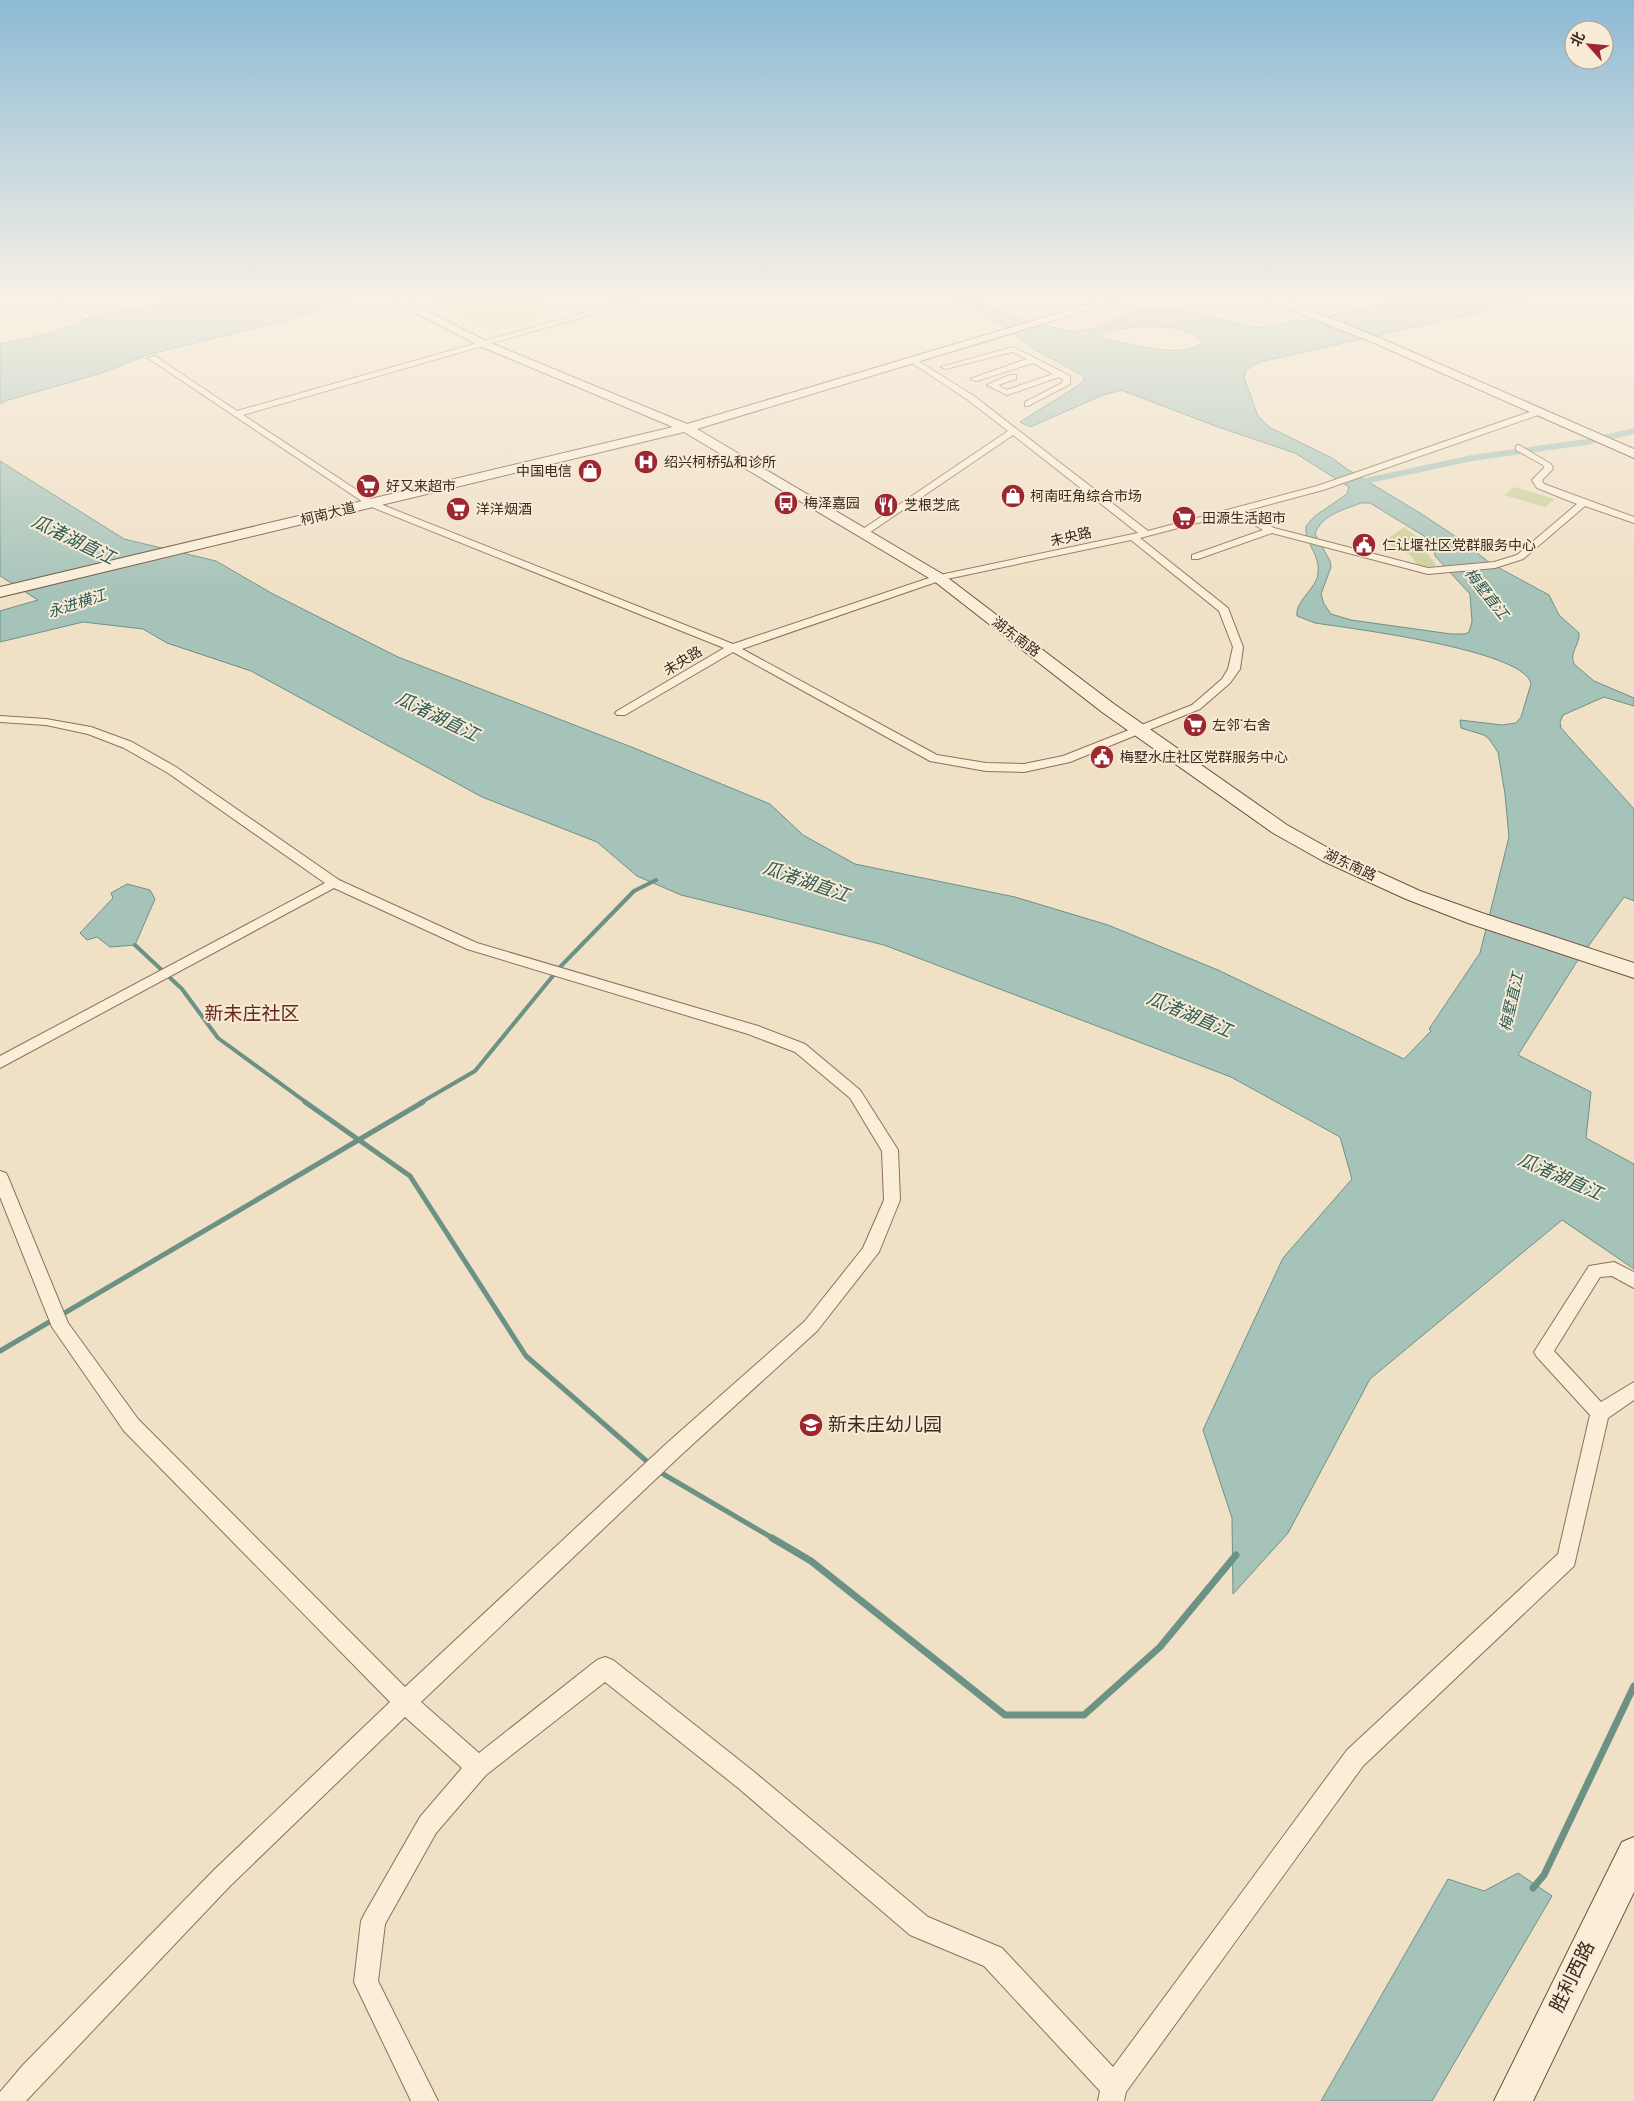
<svg xmlns="http://www.w3.org/2000/svg" width="1634" height="2101" font-family="Spectral,'Noto Sans SC',serif">
<style>
.green{fill:#cccf98}
.water{fill:#a6c3b9;stroke:#6c9286;fill-rule:evenodd}
.lines{fill:none;stroke-linecap:round;stroke-linejoin:round}
.stream-far2{stroke:#6c9286;stroke-width:4}
.stream-far1{stroke:#6c9286;stroke-width:5}
.stream{stroke:#6c9286;stroke-width:7}
.canal{fill:#a6c3b9;fill-rule:evenodd}
.street-casing{stroke:#8c715a;stroke-width:2}
.secondary-casing{stroke:#6e523d;stroke-width:2}
.street{fill:#faeed8;fill-rule:evenodd}
.secondary{fill:#faeed8;fill-rule:evenodd}
.labels{text-anchor:middle;dominant-baseline:central;stroke-width:4;stroke-linejoin:round;paint-order:stroke}
.far-poi-label{font-size:14px;fill:#3b2a1e;stroke:#f7ebd5;text-anchor:start}
.far-street-label{font-size:14px;fill:#3b2a1e;stroke:#f7ebd5}
.far-water-label{font-size:15px;font-style:italic;fill:#2d5b56;stroke:#f7ebd5}
.water-label{font-size:18px;font-style:italic;fill:#2d5b56;stroke:#f7ebd5}
.quarter-label{font-size:19px;fill:#69271c;stroke:#f7ebd5}
.near-poi-label{font-size:19px;fill:#3b2a1e;stroke:#f7ebd5;text-anchor:start}
.near-street-label{font-size:19px;fill:#3b2a1e;stroke:#f7ebd5}
</style>
<rect width="100%" height="100%" fill="#f0e0c5"/>
<path class="green" d="M 425,300 L 538,300 L 546,309 C 540,326 504,327 489,326 L 494,330 L 489,331 Z
M 1514,487 L 1555,499 L 1545,507 L 1504,495 Z
M 1404,527 L 1428,545 L 1427,553 L 1436,565 L 1431,567 L 1418,565 L 1410,555 L 1383,542 Z"/>
<path class="water" d="M 181,300 L 352,300 L 276,323 L 150,354 L 99,374 L 8,400 L 0,404 L 0,344 L 51,333 L 103,314 Z
M 953,300 L 972,300 L 1026,321 L 1074,332 L 1098,327 L 1149,307 L 1180,310 L 1258,328 L 1297,321 L 1306,322 L 1399,300 L 1523,300 L 1514,306 L 1494,309 L 1260,362 L 1246,370 L 1244,378 L 1258,416 L 1269,427 L 1332,458 L 1347,469 L 1420,513 L 1461,540 L 1490,563 L 1549,595 L 1559,615 L 1579,633 C 1580,645 1569,652 1574,664 L 1594,681 L 1634,698 L 1634,706 L 1604,697 L 1563,715 L 1560,722 L 1561,728 L 1634,809 L 1634,901 L 1624,897 L 1576,963 L 1518,1055 L 1591,1092 L 1586,1138 L 1634,1164 L 1634,1269 L 1562,1220 L 1370,1379 L 1288,1533 L 1233,1594 L 1232,1518 L 1203,1430 L 1283,1258 L 1352,1179 L 1340,1137 L 1231,1077 L 884,945 L 681,895 L 637,876 L 597,842 L 482,797 L 251,671 L 167,643 L 143,629 L 83,622 L 0,642 L 0,611 L 38,600 L 0,576 L 0,461 L 124,539 L 216,561 L 273,594 L 398,657 L 634,748 L 770,804 L 803,835 L 855,864 L 1015,897 L 1108,925 L 1218,970 L 1404,1059 L 1431,1031 L 1429,1029 L 1480,953 L 1509,837 L 1505,794 L 1498,752 L 1489,739 L 1484,735 L 1461,728 L 1460,720 L 1502,725 L 1516,723 L 1521,717 L 1531,684 C 1526,650 1348,628 1315,623 L 1297,616 C 1295,601 1316,589 1318,574 C 1321,554 1304,544 1306,526 L 1315,516 L 1347,494 L 1349,487 L 1295,453 L 1218,427 L 1121,390 L 1103,395 L 1030,427 L 1020,422 L 1076,387 L 1083,382 L 1084,376 L 1037,351 L 1000,323 ZM 1147,326 C 1164,327 1189,327 1202,340 L 1202,343 C 1181,360 1132,343 1107,340 L 1100,337 L 1107,331 ZM 1361,503 L 1370,503 L 1429,539 L 1433,545 L 1435,556 L 1470,594 L 1472,622 L 1469,632 L 1465,634 L 1451,634 L 1351,620 L 1331,614 L 1324,604 L 1321,594 L 1331,567 L 1330,561 L 1315,534 C 1322,514 1344,510 1361,503 Z
M 127,884 L 150,890 L 155,899 L 135,945 L 110,947 L 97,937 L 87,940 L 80,933 L 113,898 L 111,893 Z
M 1518,1873 L 1552,1896 L 1432,2101 L 1321,2101 L 1448,1879 L 1484,1891 Z"/>
<g class="lines">
<path class="stream-far2" d="M 135,945 L 182,989 L 218,1038 L 307,1103
M 420,1103 L 475,1071 L 561,966 L 634,891 L 656,880"/>
<path class="stream-far1" d="M 305,1102 L 410,1176 L 526,1356 L 651,1465
M 0,1351 L 423,1102
M 658,1471 L 774,1539"/>
<path class="stream" d="M 772,1538 L 811,1561 L 1005,1715 L 1084,1715 L 1160,1647 L 1236,1555
M 1533,1888 L 1544,1875 L 1634,1686"/>
<path class="canal" d="M 1634,428 L 1634,434 L 1586,445 L 1472,461 L 1356,486 L 1351,483 L 1356,480 L 1472,455 L 1586,439 Z"/>
<g class="street-casing">
<path id="street" d="M 58,300 L 67,300 L 91,317 L 84,319 Z
M 629,300 L 642,300 L 243,415 L 375,502 L 733,644 L 935,576 L 1138,533 L 1013,435 L 866,535 L 860,535 L 860,531 L 1008,431 L 968,400 L 912,363 L 912,359 L 915,359 L 974,396 L 1148,531 L 1317,486 L 1538,409 L 1541,410 L 1541,414 L 1323,490 L 1245,511 L 1274,528 L 1428,568 L 1494,562 L 1517,555 L 1577,504 L 1537,488 L 1532,480 L 1544,468 L 1543,465 L 1516,450 L 1516,446 L 1519,445 L 1551,464 L 1553,469 L 1542,480 L 1544,484 L 1634,517 L 1634,523 L 1585,506 L 1523,559 L 1495,568 L 1428,574 L 1272,533 L 1198,559 L 1192,559 L 1192,555 L 1263,530 L 1235,513 L 1140,538 L 1228,608 L 1243,647 L 1240,669 L 1230,683 L 1200,709 L 1070,762 L 1024,772 L 986,771 L 930,761 L 733,652 L 625,715 L 617,715 L 615,713 L 617,711 L 724,648 L 369,506 L 148,358 L 155,356 L 237,411 ZM 1131,540 L 1219,611 L 1233,647 L 1228,669 L 1222,679 L 1192,705 L 1063,756 L 1024,764 L 986,763 L 937,755 L 742,649 L 942,580 Z
M 1013,347 L 1070,376 L 1070,384 L 1028,406 L 1025,406 L 1025,402 L 1062,383 L 1063,379 L 1059,377 L 1007,395 L 987,385 L 1010,375 L 1016,375 L 1016,379 L 998,385 L 1007,390 L 1053,374 L 1033,363 L 977,381 L 970,379 L 1027,359 L 1012,352 L 945,369 L 941,367 Z
M 0,716 L 46,719 L 91,727 L 132,742 L 176,767 L 339,880 L 477,943 L 758,1026 L 805,1044 L 860,1090 L 898,1150 L 900,1200 L 879,1252 L 817,1331 L 681,1455 L 421,1702 L 479,1753 L 597,1660 L 605,1657 L 613,1660 L 753,1771 L 928,1917 L 1002,1948 L 1113,2067 L 1347,1750 L 1558,1554 L 1590,1415 L 1537,1357 L 1534,1352 L 1589,1266 L 1614,1262 L 1634,1272 L 1634,1288 L 1612,1276 L 1600,1277 L 1554,1351 L 1601,1402 L 1634,1382 L 1634,1400 L 1608,1418 L 1574,1566 L 1363,1766 L 1126,2092 L 1124,2101 L 1098,2101 L 1100,2091 L 984,1966 L 910,1935 L 737,1787 L 605,1682 L 486,1775 L 436,1833 L 385,1924 L 378,1981 L 438,2101 L 411,2101 L 354,1982 L 361,1921 L 365,1913 L 420,1817 L 462,1768 L 405,1717 L 230,1886 L 26,2101 L 0,2101 L 0,2092 L 23,2065 L 214,1870 L 390,1702 L 124,1431 L 52,1327 L 0,1197 L 0,1171 L 6,1173 L 8,1177 L 68,1323 L 138,1419 L 405,1687 L 667,1443 L 805,1321 L 863,1248 L 884,1200 L 882,1151 L 850,1098 L 795,1052 L 748,1034 L 467,949 L 334,888 L 0,1068 L 0,1056 L 325,883 L 168,773 L 124,748 L 88,734 L 46,725 L 0,722 Z"/>
</g>
<g class="secondary-casing">
<path id="secondary" d="M 391,300 L 405,300 L 488,342 L 687,424 L 1103,300 L 1121,300 L 697,429 L 944,575 L 1114,704 L 1287,825 L 1337,853 L 1420,891 L 1482,913 L 1634,963 L 1634,978 L 1468,923 L 1406,899 L 1323,861 L 1273,833 L 1102,712 L 934,581 L 684,432 L 0,597 L 0,587 L 673,427 L 480,346 Z
M 1264,300 L 1282,300 L 1300,306 L 1380,338 L 1634,449 L 1634,458 L 1372,342 Z
M 1634,1837 L 1634,1892 L 1533,2101 L 1494,2101 L 1622,1842 Z"/>
</g>
<use href="#street" class="street"/>
<use href="#secondary" class="secondary"/>
</g>
<linearGradient id="sky" x2="0" y2="1"><stop stop-color="#8dbad5"/><stop offset="0.5" stop-color="#f8f1e5"/><stop offset="1" stop-color="#f8f1e5" stop-opacity="0"/></linearGradient>
<rect width="1634" height="595" fill="url(#sky)"/>
<defs>
<g id="hospital-disc" transform="scale(1.25)"><circle r="9.5" fill="#9d2730" stroke="#f7ebd5"/><path d="M-5-5h3v3.5h4V-5h3V5h-3V1.5h-4V5h-3Z" fill="#fff"/></g>
<g id="shop-disc" transform="scale(1.25)"><circle r="9.5" fill="#9d2730" stroke="#f7ebd5"/><path d="M-5-2.5h2.3a2.7 3.5 0 0 1 5.4 0H5L5.5 6h-11ZM-1.5-2.5h3a1.5 2.3 0 0 0-3 0Z" fill="#fff"/></g>
<g id="supermarket-disc" transform="scale(1.25)"><circle r="9.5" fill="#9d2730" stroke="#f7ebd5"/><path d="M-6-5.5h2.5l.6 2H6L4.5 2H-2.5L-4.4-4H-6ZM-1.5 3.2a1.3 1.3 0 1 0 .1 0ZM3 3.2a1.3 1.3 0 1 0 .1 0Z" fill="#fff"/></g>
<g id="bus-disc" transform="scale(1.25)"><circle r="9.5" fill="#9d2730" stroke="#f7ebd5"/><path d="M-5-6H5V4H4V6H2V4H-2V6H-4V4H-5ZM-3.5-4V0h7V-4ZM-3.5 1.2v1.5H-2V1.2ZM2 1.2v1.5H3.5V1.2Z" fill="#fff"/></g>
<g id="restaurant-disc" transform="scale(1.25)"><circle r="9.5" fill="#9d2730" stroke="#f7ebd5"/><path d="M-5-6h1v4h1v-4h1v4h1v-4h1v5L-1.5 .5V6h-2V.5L-5-1ZM5-6V6H3V1.5H1.5Q1.5-4 5-6Z" fill="#fff"/></g>
<g id="civic-disc" transform="scale(1.25)"><circle r="9.5" fill="#9d2730" stroke="#f7ebd5"/><path d="M-.6-6.5H3V-4.5H.6V-3L4-1V1h2V6H-6V1h2V-1L-.6-3ZM-1.2 2.5V6h2.4V2.5Z" fill="#fff"/></g>
<g id="school-disc" transform="scale(1.25)"><circle r="9.5" fill="#9d2730" stroke="#f7ebd5"/><path d="M0-5L7-2L0 1L-7-2ZM-4 1L0 2.5L4 1V4Q0 6-4 4Z" fill="#fff"/></g>
</defs>
<g fill-rule="evenodd">
<use href="#hospital-disc" x="646" y="462"/>
<use href="#shop-disc" x="590" y="471"/>
<use href="#supermarket-disc" x="368" y="486"/>
<use href="#shop-disc" x="1013" y="496"/>
<use href="#bus-disc" x="786" y="503"/>
<use href="#restaurant-disc" x="886" y="505"/>
<use href="#supermarket-disc" x="458" y="509"/>
<use href="#supermarket-disc" x="1184" y="518"/>
<use href="#civic-disc" x="1364" y="545"/>
<use href="#supermarket-disc" x="1195" y="725"/>
<use href="#civic-disc" x="1102" y="757"/>
<use href="#school-disc" x="811" y="1425"/>
</g>
<g class="labels">
<g class="far-poi-label">
<text x="664" y="462">绍兴柯桥弘和诊所</text>
<text x="572" y="471" text-anchor="end">中国电信</text>
<text x="386" y="486">好又来超市</text>
<text x="1030" y="496">柯南旺角综合市场</text>
<text x="804" y="503">梅泽嘉园</text>
<text x="904" y="505">芝根芝底</text>
<text x="476" y="509">洋洋烟酒</text>
<text x="1202" y="518">田源生活超市</text>
<text x="1382" y="545">仁让堰社区党群服务中心</text>
<text x="1212" y="725">左邻˙右舍</text>
<text x="1120" y="757">梅墅水庄社区党群服务中心</text>
</g>
<g class="far-street-label">
<text transform="translate(328 514) rotate(-14)">柯南大道</text>
<text transform="translate(1071 537) rotate(-13)">未央路</text>
<text transform="translate(1016 637) rotate(37)">湖东南路</text>
<text transform="translate(683 661) rotate(-31)">未央路</text>
<text transform="translate(1350 865) rotate(25)">湖东南路</text>
</g>
<g class="far-water-label">
<text transform="translate(1486 594) rotate(52)">梅墅直江</text>
<text transform="translate(77 604) rotate(-18)">永进横江</text>
<text transform="translate(1512 1002) rotate(-77)">梅墅直江</text>
</g>
<g class="water-label">
<text transform="translate(73 540) rotate(26)">瓜渚湖直江</text>
<text transform="translate(437 717) rotate(26)">瓜渚湖直江</text>
<text transform="translate(806 882) rotate(19)">瓜渚湖直江</text>
<text transform="translate(1189 1015) rotate(23)">瓜渚湖直江</text>
<text transform="translate(1560 1177) rotate(24)">瓜渚湖直江</text>
</g>
<g class="quarter-label">
<text x="252" y="1014">新未庄社区</text>
</g>
<g class="near-poi-label">
<text x="828" y="1425">新未庄幼儿园</text>
</g>
<g class="near-street-label">
<text transform="translate(1573 1977) rotate(-64)">胜利西路</text>
</g>
</g>
<g transform="translate(1589 45) rotate(297)"><circle r="24" fill="#f7ebd5" stroke="#ac9e8c"/>
<path d="M0-4L9 19L0 12L-9 19Z" fill="#9d2730"/>
<text y="-8" font-size="14" font-weight="bold" text-anchor="middle" fill="#3b2a1e">北</text>
</g>
</svg>
